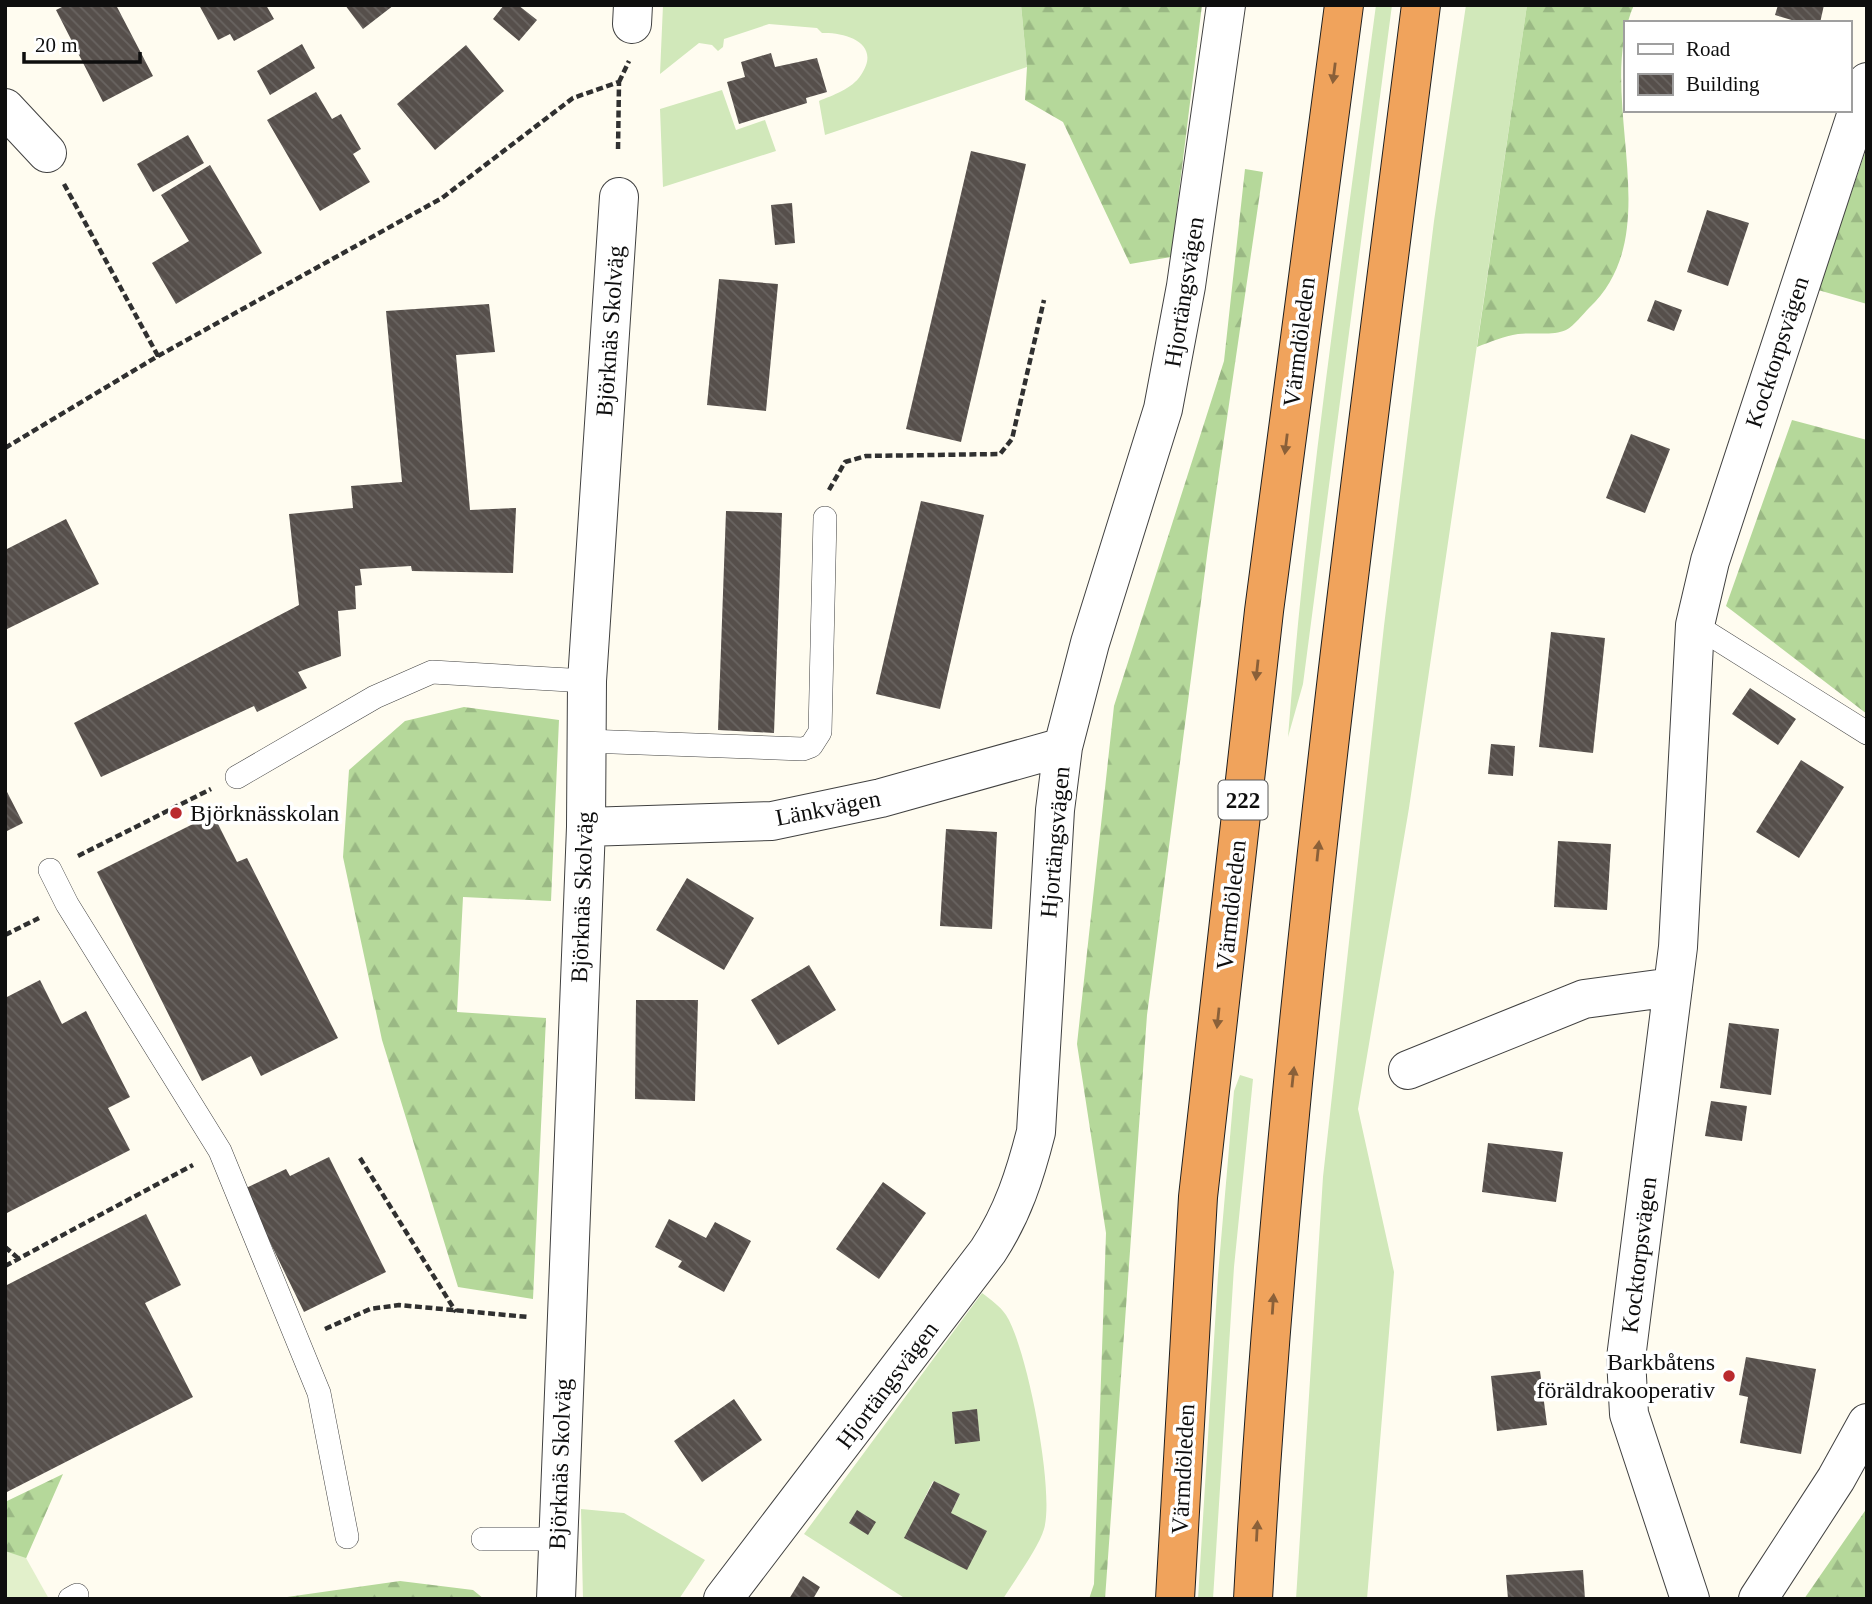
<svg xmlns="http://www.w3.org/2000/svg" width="1872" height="1604" font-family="'Times New Roman',serif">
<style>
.grass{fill:#d1e8ba;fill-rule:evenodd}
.forest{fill:url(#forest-firs)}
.pitch{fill:#e2f0cb}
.building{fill:url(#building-back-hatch)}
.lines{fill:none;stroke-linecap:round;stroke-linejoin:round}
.lane-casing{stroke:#414141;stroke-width:24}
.street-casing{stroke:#414141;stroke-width:40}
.highway-casing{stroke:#1f1f1f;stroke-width:40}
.path{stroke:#303030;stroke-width:4.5;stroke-dasharray:7 3.5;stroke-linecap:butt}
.lane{stroke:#fff;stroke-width:23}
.street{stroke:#fff;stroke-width:38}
.highway{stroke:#f0a35c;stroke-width:38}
.oneway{fill:#8a6039}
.poi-dot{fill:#ba2a2e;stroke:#fff;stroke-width:2.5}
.labels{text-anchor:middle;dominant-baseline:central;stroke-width:7;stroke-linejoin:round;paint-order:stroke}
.shield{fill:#fff;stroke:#565656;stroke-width:2}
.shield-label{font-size:23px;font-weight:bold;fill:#0e0e0e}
.street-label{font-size:24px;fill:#0e0e0e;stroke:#fff}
.poi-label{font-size:24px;fill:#0e0e0e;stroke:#fff;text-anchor:start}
</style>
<defs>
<pattern id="forest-firs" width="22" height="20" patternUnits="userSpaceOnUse" patternTransform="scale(1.75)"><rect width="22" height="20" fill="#b5d89a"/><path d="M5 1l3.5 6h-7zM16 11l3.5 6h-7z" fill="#9ab884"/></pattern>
<pattern id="building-back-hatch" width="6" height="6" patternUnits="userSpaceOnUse" patternTransform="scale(1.75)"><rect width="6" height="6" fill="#564f4b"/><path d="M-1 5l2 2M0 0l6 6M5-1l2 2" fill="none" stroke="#696461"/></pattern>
</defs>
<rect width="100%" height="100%" fill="#fffcf0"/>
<path class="grass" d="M 663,5 L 1021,5 L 1027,67 L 825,135 L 819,101 C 833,95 852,89 861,75 C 882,44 847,32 822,33 L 817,28 L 769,24 L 724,39 L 723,47 L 718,51 L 712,45 L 699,43 L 660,74 Z
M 1376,5 L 1392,5 L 1303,684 L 1288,737 C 1307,492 1344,249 1376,5 Z
M 1466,5 L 1527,5 L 1409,808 L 1358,1109 L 1394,1272 L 1367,1599 L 1296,1599 L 1323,1177 L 1384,626 L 1434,221 Z
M 722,90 L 736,130 L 765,120 L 776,151 L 663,187 L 660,109 Z
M 1240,1075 L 1253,1079 L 1234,1267 L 1213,1599 L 1198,1599 L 1218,1275 L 1234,1091 Z
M 982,1293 C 990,1299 1000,1306 1006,1315 C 1027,1347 1055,1492 1044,1529 C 1039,1547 1014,1581 1003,1599 L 906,1599 L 804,1534 ZM 933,1481 L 960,1494 L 951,1513 L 905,1538 Z
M 581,1509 L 624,1513 L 705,1560 L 679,1599 L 583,1599 Z"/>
<path class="forest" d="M 1021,5 L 1202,5 L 1171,257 L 1130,264 L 1063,122 L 1025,100 L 1027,67 Z
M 1527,5 L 1634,5 C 1593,97 1671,231 1589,308 C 1583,314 1574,326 1566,330 C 1553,336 1532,332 1518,334 C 1504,336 1490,342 1477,347 Z
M 1867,147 L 1867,304 L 1818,290 Z
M 1245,169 L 1263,172 L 1208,548 L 1147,1015 L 1105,1599 L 1089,1599 L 1094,1584 L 1106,1233 L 1077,1044 L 1114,706 L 1224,361 Z
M 1792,420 L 1867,440 L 1867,714 L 1726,606 Z
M 464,707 L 559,720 L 551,901 L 463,897 L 457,1012 L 546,1018 L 533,1299 L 458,1287 L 382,1040 L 343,857 L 349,770 L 405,721 Z
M 63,1474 L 24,1563 L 5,1580 L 5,1502 Z
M 1867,1508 L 1867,1599 L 1804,1599 Z
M 400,1581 L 473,1590 L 484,1599 L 273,1599 Z"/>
<path class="pitch" d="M 5,1551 L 26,1558 L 49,1599 L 5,1599 Z"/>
<path class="building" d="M 66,5 L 116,5 L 153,76 L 103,102 L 56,10 Z
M 199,5 L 266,5 L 274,19 L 234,41 L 230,34 L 218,40 Z
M 345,5 L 394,5 L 363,29 Z
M 504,5 L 518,5 L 537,20 L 519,41 L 493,19 Z
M 1778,5 L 1824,5 L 1820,23 L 1802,23 L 1775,15 Z
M 302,44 L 315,68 L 270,95 L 257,71 Z
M 466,45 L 504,91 L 435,150 L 397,104 Z
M 771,53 L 775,67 L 817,58 L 827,92 L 806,98 L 807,103 L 739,124 L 727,82 L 745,77 L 741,62 Z
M 316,92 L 332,119 L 341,114 L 361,149 L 353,154 L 370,182 L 320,211 L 267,120 Z
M 188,135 L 204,163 L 153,192 L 137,164 Z
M 971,151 L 1026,164 L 961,442 L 906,429 Z
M 210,165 L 262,253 L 176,304 L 152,263 L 189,241 L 161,195 Z
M 792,203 L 795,243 L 775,245 L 771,205 Z
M 1707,210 L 1749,223 L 1728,286 L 1687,272 Z
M 719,279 L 778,284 L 766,411 L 707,405 Z
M 1655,300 L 1682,310 L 1674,331 L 1647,321 Z
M 489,304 L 495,352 L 456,355 L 470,510 L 516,508 L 513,573 L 412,571 L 411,566 L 360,569 L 362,585 L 355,586 L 356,609 L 338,611 L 341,656 L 298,672 L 307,688 L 257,712 L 254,706 L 101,777 L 74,723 L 299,605 L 289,514 L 353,508 L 351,486 L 402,482 L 386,311 Z
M 1631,434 L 1670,449 L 1645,513 L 1606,498 Z
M 921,501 L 984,515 L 940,709 L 876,694 Z
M 726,511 L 782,513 L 774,733 L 718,730 Z
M 66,519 L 99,584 L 5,630 L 5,550 Z
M 1551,632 L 1605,638 L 1593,753 L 1539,747 Z
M 1750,688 L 1796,719 L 1778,745 L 1732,714 Z
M 1491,744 L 1515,746 L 1513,776 L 1488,774 Z
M 1801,760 L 1844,787 L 1799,858 L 1756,832 Z
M 5,788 L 23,823 L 5,832 Z
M 213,814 L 237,862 L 247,858 L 338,1038 L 261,1076 L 251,1056 L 202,1081 L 97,872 Z
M 946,829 L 997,832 L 992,929 L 940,926 Z
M 1558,841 L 1611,844 L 1607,910 L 1554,907 Z
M 687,878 L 754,918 L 724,970 L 656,930 Z
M 809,965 L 836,1010 L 778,1045 L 751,1000 Z
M 40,980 L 62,1024 L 86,1011 L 130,1097 L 108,1108 L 130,1150 L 5,1214 L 5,998 Z
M 636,1000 L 698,1000 L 695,1101 L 635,1099 Z
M 1729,1023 L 1779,1029 L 1771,1095 L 1720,1088 Z
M 1711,1101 L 1747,1106 L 1742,1141 L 1705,1136 Z
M 1488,1143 L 1563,1152 L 1556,1202 L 1482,1192 Z
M 329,1157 L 386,1272 L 304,1312 L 244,1189 L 286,1169 L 290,1176 Z
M 883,1182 L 926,1213 L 879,1279 L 836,1249 Z
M 146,1214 L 181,1285 L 145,1303 L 193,1397 L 5,1493 L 5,1286 Z
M 669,1219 L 706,1238 L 715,1222 L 751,1241 L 724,1292 L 678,1267 L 682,1261 L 655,1247 Z
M 1746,1357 L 1816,1369 L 1801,1454 L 1740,1443 L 1748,1397 L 1739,1395 Z
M 1540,1371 L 1547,1425 L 1497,1431 L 1491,1376 Z
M 734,1399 L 762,1440 L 702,1482 L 674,1441 Z
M 977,1409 L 980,1441 L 955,1444 L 952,1412 Z
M 934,1481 L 960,1494 L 951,1513 L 987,1531 L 967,1570 L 904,1538 Z
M 857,1510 L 876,1522 L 868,1535 L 849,1523 Z
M 1583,1570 L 1585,1599 L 1508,1599 L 1506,1575 Z
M 803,1576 L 820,1587 L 813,1599 L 789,1599 Z"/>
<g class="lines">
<g class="lane-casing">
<path id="lane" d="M 1695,625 L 1867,733
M 586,741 L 803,749 L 811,746 L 820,732 L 825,518
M 237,777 L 375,697 L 432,672 L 587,681
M 50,870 L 67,904 L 220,1151 L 319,1393 L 347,1537
M 483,1539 L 558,1539
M 70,1599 L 77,1595"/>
</g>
<g class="street-casing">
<path id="street" d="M 632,24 L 633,5
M 5,108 L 47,153
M 586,827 L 772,821 L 881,798 L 1063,747
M 1408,1070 L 1584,999 L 1673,987
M 556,1599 L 586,827 L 587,681 L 619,197
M 723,1599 L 988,1251 C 1013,1213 1025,1175 1036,1132 L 1055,810 L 1063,747 L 1090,643 L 1163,409 L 1186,286 L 1226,5
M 1690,1599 L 1629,1414 L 1626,1358 L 1678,947 L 1695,625 L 1710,561 L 1867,82
M 1758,1599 L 1836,1479 L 1867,1423"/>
</g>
<g class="highway-casing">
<path id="highway" d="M 1175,1599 L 1198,1197 L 1264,611 L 1344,5
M 1253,1599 C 1282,1065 1354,535 1421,5"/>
</g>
<path class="path" d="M 619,82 L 629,61
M 64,184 L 158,356
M 5,448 L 158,356 L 442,198 L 573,98 L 619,82 L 618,151
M 829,490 L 845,462 L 866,456 L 1000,454 L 1012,439 L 1044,300
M 78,856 L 211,789
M 5,935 L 39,918
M 360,1158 L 456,1312
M 5,1247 L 19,1259
M 5,1266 L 193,1165
M 325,1329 L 370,1309 L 399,1305 L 528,1317"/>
<use href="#lane" class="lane"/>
<use href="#street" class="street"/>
<use href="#highway" class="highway"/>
</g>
<defs><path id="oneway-solid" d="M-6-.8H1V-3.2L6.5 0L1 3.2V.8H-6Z" transform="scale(1.75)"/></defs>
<g class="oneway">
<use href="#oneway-solid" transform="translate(1334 73) rotate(97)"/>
<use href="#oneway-solid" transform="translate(1286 444) rotate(97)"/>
<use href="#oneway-solid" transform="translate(1257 670) rotate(96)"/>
<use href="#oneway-solid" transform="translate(1318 851) rotate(-84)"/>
<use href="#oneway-solid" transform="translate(1218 1018) rotate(96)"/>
<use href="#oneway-solid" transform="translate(1293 1077) rotate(-84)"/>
<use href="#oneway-solid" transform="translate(1273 1304) rotate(-86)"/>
<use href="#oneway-solid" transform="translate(1257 1531) rotate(-87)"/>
</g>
<g class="poi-dot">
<circle cx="176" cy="813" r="7"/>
<circle cx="1729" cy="1376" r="7"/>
</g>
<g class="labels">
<rect class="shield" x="1218.5" y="780.5" width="49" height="39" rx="5"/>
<g class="shield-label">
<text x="1243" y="800">222</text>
</g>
<g class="street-label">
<text transform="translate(1184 292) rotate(-81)">Hjortängsvägen</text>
<text transform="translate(610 331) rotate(-86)">Björknäs Skolväg</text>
<text transform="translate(1299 342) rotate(-83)">Värmdöleden</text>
<text transform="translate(1777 352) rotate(-72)">Kocktorpsvägen</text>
<text transform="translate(828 808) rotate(-11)">Länkvägen</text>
<text transform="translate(1055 842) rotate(-85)">Hjortängsvägen</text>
<text transform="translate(582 897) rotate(-88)">Björknäs Skolväg</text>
<text transform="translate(1231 905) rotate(-84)">Värmdöleden</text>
<text transform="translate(1639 1255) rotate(-83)">Kocktorpsvägen</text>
<text transform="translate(887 1385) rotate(-53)">Hjortängsvägen</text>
<text transform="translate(560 1464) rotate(-88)">Björknäs Skolväg</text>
<text transform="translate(1183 1469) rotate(-87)">Värmdöleden</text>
</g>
<g class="poi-label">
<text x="190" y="813">Björknässkolan</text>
<text x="1715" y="1362" text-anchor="end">Barkbåtens<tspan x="1715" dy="28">föräldrakooperativ</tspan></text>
</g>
</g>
<rect width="1872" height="1604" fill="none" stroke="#0e0e0e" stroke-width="14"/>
<rect x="1624" y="21" width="228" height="91" fill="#ffffff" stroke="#9f9f9f" stroke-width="2"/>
<rect x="1638" y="44" width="35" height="10" fill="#ffffff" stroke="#9f9f9f" stroke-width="2"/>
<text x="1686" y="56" font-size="21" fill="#0e0e0e">Road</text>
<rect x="1638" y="74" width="35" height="21" fill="url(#building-back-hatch)" stroke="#9f9f9f" stroke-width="2"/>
<text x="1686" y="91" font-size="21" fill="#0e0e0e">Building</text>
<path d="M24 52v10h116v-10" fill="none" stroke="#0e0e0e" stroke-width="3.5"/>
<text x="35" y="52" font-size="21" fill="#0e0e0e" stroke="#ffffff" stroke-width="5" paint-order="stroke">20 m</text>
</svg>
